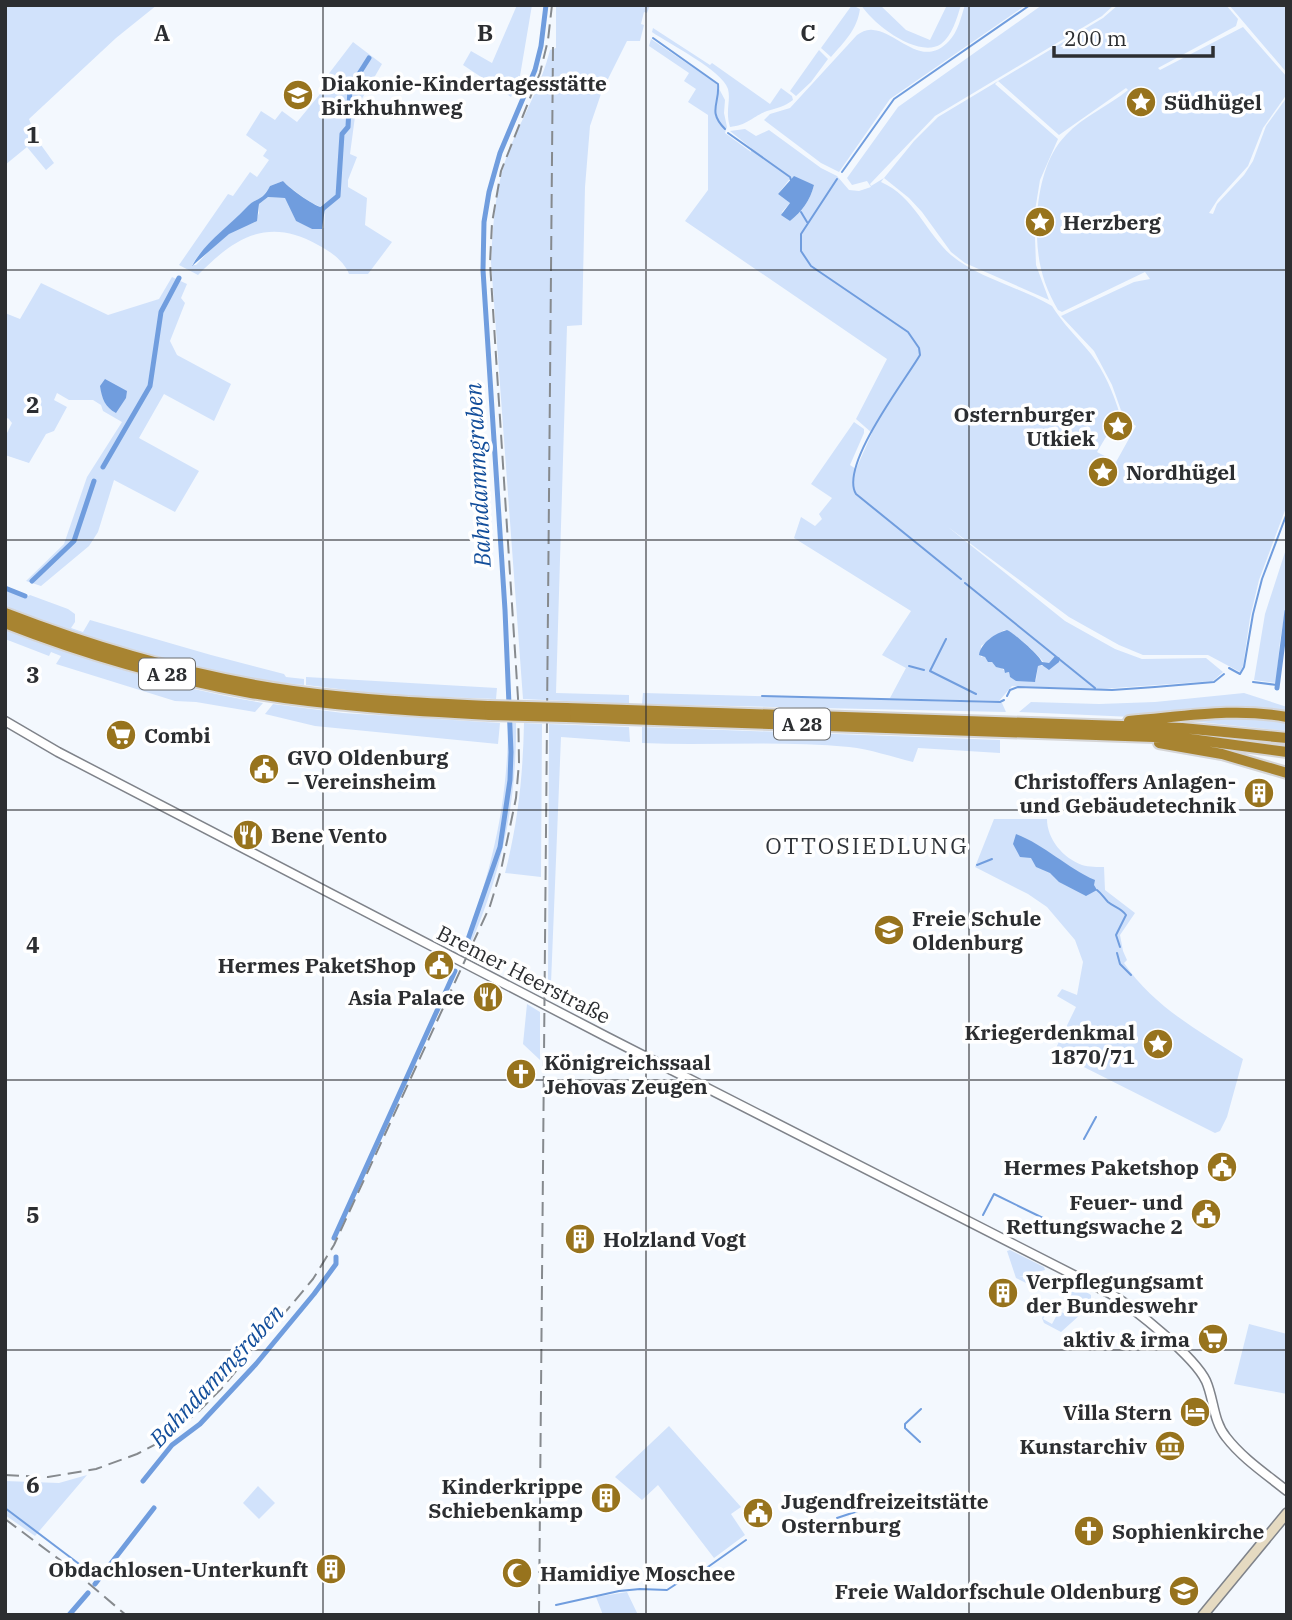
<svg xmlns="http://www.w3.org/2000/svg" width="1292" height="1620" font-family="'IBM Plex Serif',serif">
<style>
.green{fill:#d1e2fb;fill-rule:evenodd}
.water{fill:#709dde}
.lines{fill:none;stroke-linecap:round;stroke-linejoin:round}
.stream{stroke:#709dde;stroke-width:2}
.canal{stroke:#709dde;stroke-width:5}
.tertiary-casing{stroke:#7f838a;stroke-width:11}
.secondary-casing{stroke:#7f838a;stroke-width:12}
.motorway-casing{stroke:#d5d5d6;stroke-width:14}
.tertiary{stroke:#fff;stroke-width:8}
.secondary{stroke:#e5dac1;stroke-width:9}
.motorway{stroke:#a88431;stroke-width:10}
.rail{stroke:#868a8e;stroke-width:2;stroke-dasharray:14 7;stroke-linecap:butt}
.motorway-bridge-casing{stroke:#d5d5d6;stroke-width:14;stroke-linecap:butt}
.motorway-bridge{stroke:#a88431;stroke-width:10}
.grid{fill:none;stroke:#2c2e31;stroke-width:2;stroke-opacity:0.55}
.labels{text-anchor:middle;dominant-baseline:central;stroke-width:7;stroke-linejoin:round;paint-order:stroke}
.shield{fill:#fff;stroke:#6b6d6f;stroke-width:2}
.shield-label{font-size:19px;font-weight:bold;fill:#2c2e31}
.poi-label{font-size:21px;font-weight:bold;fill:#2c2e31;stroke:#fff;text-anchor:start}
.street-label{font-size:21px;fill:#2c2e31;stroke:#fff}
.water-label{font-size:23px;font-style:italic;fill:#124d9a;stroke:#fff}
.neighbourhood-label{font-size:23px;letter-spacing:2px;fill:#303439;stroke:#fff}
.grid-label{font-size:23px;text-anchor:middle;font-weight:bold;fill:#2c2e31;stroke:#fff;stroke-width:7;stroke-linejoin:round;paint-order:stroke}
</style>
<rect width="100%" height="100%" fill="#f3f8fe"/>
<path class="green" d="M 5,5 L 157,5 L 116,38 L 29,119 L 36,138 L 54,163 L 46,170 L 27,147 L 5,165 Z
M 517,5 L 532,5 L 520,76 L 518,76 L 518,80 L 511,97 L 463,65 L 471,51 L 492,63 Z
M 556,5 L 650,5 L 647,13 L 644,12 L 641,24 L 644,25 L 640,41 L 627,41 L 602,91 L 590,126 L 585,187 L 582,325 L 567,326 L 556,693 L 629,695 L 629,704 L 523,699 L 491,262 C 493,224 495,186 509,150 C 523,116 541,86 550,50 L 556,48 Z
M 852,5 L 860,9 C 857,30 844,42 831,57 L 821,48 Z
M 861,5 L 880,5 L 906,30 L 930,40 L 947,5 L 961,5 C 957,18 952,36 941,44 C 918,59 873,24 861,5 Z
M 965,5 L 1026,5 L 890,99 L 839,172 L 821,163 L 764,120 L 770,114 L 790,108 L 857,35 C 862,32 867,29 873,30 C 898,32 922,70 949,41 C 958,32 961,17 965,5 Z
M 1042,5 L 1114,5 L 1102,16 L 935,116 L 870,184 L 871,186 L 884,178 L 914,141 L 938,117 L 1103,18 L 1118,5 L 1226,5 L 1238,19 L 1236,26 L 1158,68 L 1160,70 L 1243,27 L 1287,77 L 1287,94 L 1263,128 L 1248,166 L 1218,199 L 1209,213 L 1213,214 L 1217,204 L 1244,175 L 1253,161 L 1266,126 L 1287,97 L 1287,505 L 1259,580 L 1250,618 L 1243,666 L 1240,672 L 1208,655 L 1143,655 L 1119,645 L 1069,617 L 948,527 L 1065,621 L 1115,649 L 1142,659 L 1206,658 L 1223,672 L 1213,681 L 1101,689 L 1012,686 L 999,701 L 890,698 L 906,668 L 882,655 L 911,611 L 794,538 L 801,517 L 815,526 L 822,519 L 819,514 L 832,498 L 811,484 L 854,422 L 864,429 L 864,433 L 850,465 L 856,469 L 872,433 L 856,419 L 887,359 L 685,221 L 708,190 L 708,115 L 688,102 L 696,89 L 684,81 L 689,73 L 649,46 L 651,39 L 716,83 L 725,100 L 724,113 L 727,127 L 725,133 L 751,152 L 751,148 L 730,131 L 745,129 L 756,136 L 769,130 L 821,168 L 837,176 L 849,190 L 859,191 L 871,187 L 867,181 L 852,185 L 847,178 L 898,107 ZM 998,81 L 1059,135 L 1126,88 L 1128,90 C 1109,106 1083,116 1066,135 C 1046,155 1039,188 1037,216 L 1034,217 L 1040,180 L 1058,139 L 995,84 ZM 884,178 L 909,198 L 922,212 L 951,252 L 965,263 L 1049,300 L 1036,265 L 1035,237 L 1037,237 C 1038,265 1044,286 1058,310 L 1062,312 L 1145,272 L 1150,279 L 1134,282 L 1061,316 L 1094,351 L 1112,385 L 1123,416 L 1120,415 C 1114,394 1104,371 1091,354 C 1078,338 1063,324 1052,306 C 1020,287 980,279 951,255 C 926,233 914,196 881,182 ZM 789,180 L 802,181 L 814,185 C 810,201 802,211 790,221 L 782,212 L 790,203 L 778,194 ZM 1119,415 L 1136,426 L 1116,462 L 1097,452 ZM 1004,630 C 1013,631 1039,655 1044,663 L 1049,663 L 1054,657 L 1051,666 L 1038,666 L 1036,680 L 1033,682 L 1010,677 L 1009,672 L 1006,673 C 1002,665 989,663 984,656 L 981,657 L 981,646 Z
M 1229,5 L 1287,5 L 1287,73 Z
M 653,28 L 710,65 L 712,63 L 770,104 L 781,88 L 792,96 L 793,100 C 784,107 777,108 767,111 C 752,117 748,125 730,127 C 725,111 731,101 728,89 C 722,70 669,44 652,32 Z
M 353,42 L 382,64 L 356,109 L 350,154 L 357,157 L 348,180 L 348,187 L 367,198 L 365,225 L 392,242 L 368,274 L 349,274 C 344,261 330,251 318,245 C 268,216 234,238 198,275 L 179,265 L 228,194 L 233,196 L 250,172 L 257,177 L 269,160 L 263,156 L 267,150 L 246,135 L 261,111 L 275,120 L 282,111 L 297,122 L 325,88 L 324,80 ZM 283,181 C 291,189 315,207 325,208 L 324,228 L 312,229 L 296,221 L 286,198 L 268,197 L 259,204 L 259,213 L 255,222 C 249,225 241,226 234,230 C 219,239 208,252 196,265 L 192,265 C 206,242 228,227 247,208 C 257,197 262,201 270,186 Z
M 819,50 L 828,59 L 811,82 L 796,96 L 790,91 Z
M 172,277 L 187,284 L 181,298 L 185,303 L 170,341 L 177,355 L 231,384 L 214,421 L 164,394 L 139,438 L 199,471 L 175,512 L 114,480 L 98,532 L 89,546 L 41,586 L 26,581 L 64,544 L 87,477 L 122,422 L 103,411 L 101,405 L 93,400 L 69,400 L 57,393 L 54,400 L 67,407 L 54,431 L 46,434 L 29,463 L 5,455 L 5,437 L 12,423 L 8,418 L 5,420 L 5,313 L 20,319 L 41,283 L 108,315 L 159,299 Z
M 1287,546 L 1287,600 L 1280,641 L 1276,683 L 1254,680 L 1265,614 Z
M 5,590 L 25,598 L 30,595 L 68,609 L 75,614 L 75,622 L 71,628 L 83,632 L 90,620 L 211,655 L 284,674 L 286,677 L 304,679 L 304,685 C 202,675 101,643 5,607 Z
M 5,630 C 89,661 174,688 263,703 L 255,712 L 196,702 L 175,701 L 56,664 L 61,656 L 51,652 L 49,656 L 5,639 Z
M 306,677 L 497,688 L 496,699 L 388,695 L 306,685 Z
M 643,693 L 1002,703 L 1006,712 L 642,704 Z
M 1244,693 L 1287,707 L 1287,712 L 1230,707 L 1133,717 L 1019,712 L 1031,702 L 1099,704 L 1155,702 Z
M 273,704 L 343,713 L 500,723 L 498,744 L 315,726 L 265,714 Z
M 1239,716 L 1287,721 L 1287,731 L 1189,721 Z
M 508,722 L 516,723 C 517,807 500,878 466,955 L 462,951 C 491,872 508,807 508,722 Z
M 524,723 L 542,724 L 541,877 L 505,873 C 518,823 523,775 524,723 Z
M 549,724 L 629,727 L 630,742 L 561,737 L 551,983 L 548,982 Z
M 642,727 L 1000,740 L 1000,753 L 918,748 L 913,762 C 892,757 870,749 849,747 C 780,740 711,746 642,743 Z
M 994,819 L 1047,819 C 1047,839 1063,858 1082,865 C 1089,867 1098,867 1104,867 L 1105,890 L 1135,913 L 1120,935 L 1123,951 L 1127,960 L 1124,963 C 1154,1007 1199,1031 1243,1059 L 1227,1117 L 1220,1131 L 1215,1133 L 1054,1052 L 1076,1007 L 1057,996 L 1062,989 L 1077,995 L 1083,962 L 1075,940 L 1047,907 L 1028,894 L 975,867 Z
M 527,1004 L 540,1012 L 540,1060 L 523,1044 Z
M 1010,1250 L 1044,1267 L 1045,1270 L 1019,1277 L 1030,1276 L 1026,1283 L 1016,1278 L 1007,1251 Z
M 1064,1278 L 1091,1295 L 1091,1305 L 1061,1332 L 1044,1323 L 1042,1318 L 1051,1300 L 1053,1301 L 1043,1319 L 1052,1324 L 1059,1311 L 1070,1316 L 1074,1307 L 1064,1302 L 1067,1297 L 1062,1294 L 1065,1290 L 1058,1283 Z
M 1249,1324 L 1287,1334 L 1287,1394 L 1234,1384 Z
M 669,1426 L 741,1507 L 731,1514 L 745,1535 L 714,1558 L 658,1485 L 642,1500 L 615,1477 Z
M 87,1475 L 35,1536 L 5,1515 L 5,1481 L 59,1483 Z
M 258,1486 L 275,1503 L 259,1519 L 243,1503 Z
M 627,1592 L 638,1615 L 603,1615 L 596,1597 Z"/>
<path class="water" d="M 794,176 L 814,185 C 810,201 802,211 790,221 L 781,215 L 790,203 L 778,194 Z
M 283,181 C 290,189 316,208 325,208 L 322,229 L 312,229 L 296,221 L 285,198 L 268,197 L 259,204 L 257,221 L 229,234 L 192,266 C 205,242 228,227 246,208 C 256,197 262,202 270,186 Z
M 105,379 L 127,391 L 126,398 L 116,413 C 105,407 102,399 100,386 Z
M 1007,630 C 1014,633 1039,655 1042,662 L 1049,663 L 1055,656 L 1060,658 L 1059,662 L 1049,670 L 1042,665 L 1038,666 L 1035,682 L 1016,681 L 1010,677 L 1009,672 L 1005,673 L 1004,669 L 996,667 L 992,662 L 988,662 L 985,657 L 979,655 C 981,643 995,633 1007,630 Z
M 1016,834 C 1045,845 1067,868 1095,880 L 1094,885 L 1097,890 L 1086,896 L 1059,882 L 1050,873 L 1036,867 L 1031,858 L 1020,857 L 1013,844 Z"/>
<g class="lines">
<path class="stream" d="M 653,38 L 718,84 C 720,104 707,111 725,129
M 728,133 L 790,177 L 791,180
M 842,172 L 894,99 L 1030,5
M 837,179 L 801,234 L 801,251 L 811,266 L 908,332 L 919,348 L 920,355 C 904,382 839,466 856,494 L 961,579
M 801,212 L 807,222
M 965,583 L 1095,688
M 946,639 L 930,671 L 976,694
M 909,666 L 924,670
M 1229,668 L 1240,674 L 1244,667 L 1253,614 L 1262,579 L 1287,513
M 1253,682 L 1277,685
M 762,696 L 1000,702 L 1004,700
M 1007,696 L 1010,690 L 1018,687 L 1112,690 L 1155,687 L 1214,682 L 1224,674
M 977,865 L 992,859
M 1097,890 C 1102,894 1104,898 1108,902 C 1114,907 1121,908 1126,915 L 1116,935 L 1120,947
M 1117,953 L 1120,964 L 1131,975
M 1084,1139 L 1096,1117
M 983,1215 L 994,1194 L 1043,1218
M 920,1442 L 905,1428 L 905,1424 L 921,1409
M 5,1508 L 99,1579
M 837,1518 L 861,1510
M 698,1574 L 746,1540
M 556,1605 L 619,1591 L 640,1589 L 667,1590 L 687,1577"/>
<path class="canal" d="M 321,210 L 338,196 L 342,134 L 348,127 L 350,88 L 369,58
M 103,467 L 150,386 L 161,312 L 179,278
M 32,581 L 74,541 L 94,481
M 5,588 L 25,596
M 1277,688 L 1287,611
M 466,945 L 500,847 L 510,780 L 511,752 L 505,610 L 483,270 L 484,222 L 489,192 L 500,153 L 535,70 L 541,46 L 546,5
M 334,1238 L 455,971
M 143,1481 L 172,1445 L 200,1424 L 256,1364 L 314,1294 L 336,1264 L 336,1257
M 95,1584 L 154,1508
M 69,1615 L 88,1593"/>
<g class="tertiary-casing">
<path id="tertiary" d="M 5,721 L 58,752 L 607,1037 L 1111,1294 C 1135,1309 1194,1356 1206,1381 C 1214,1399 1213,1421 1226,1437 C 1242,1458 1266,1474 1287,1491"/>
</g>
<g class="secondary-casing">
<path id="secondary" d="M 1203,1615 L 1287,1513"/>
</g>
<g class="motorway-casing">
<path id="motorway" d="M 5,613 C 98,649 194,677 293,691 C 358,700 424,703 489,706
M 5,623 C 84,654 168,678 251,693 C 330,706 411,711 490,715
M 566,708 L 1182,728 L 1287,738
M 566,717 L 1183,738 L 1287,752
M 1129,721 C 1182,717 1234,707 1287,717
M 1159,743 L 1222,754 L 1287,773"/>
</g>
<use href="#tertiary" class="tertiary"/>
<use href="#secondary" class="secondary"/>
<use href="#motorway" class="motorway"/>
<path class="rail" d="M 5,1475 L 48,1477 L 96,1469 L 137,1454 L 164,1440 L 199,1411 L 221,1389 L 313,1279 L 334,1245 L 490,906 L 501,870 L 516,798 L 519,763 L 518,698 L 490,263 L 492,223 L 501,171 L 540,73 L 548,40 L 552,5
M 5,1519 L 68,1566 L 126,1615
M 539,1615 L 553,47"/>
<g class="motorway-bridge-casing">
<path id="motorway-bridge" d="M 489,706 L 566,708
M 490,715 L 566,717"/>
</g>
<use href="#motorway-bridge" class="motorway-bridge"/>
</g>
<path class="grid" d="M 323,5 L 323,1615M 646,5 L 646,1615M 969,5 L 969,1615M 5,270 L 1287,270M 5,540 L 1287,540M 5,810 L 1287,810M 5,1080 L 1287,1080M 5,1350 L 1287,1350"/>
<defs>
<g id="school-disc" transform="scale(1.575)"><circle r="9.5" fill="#97731d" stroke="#fff"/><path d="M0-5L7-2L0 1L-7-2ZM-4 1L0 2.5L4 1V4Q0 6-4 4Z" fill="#fff"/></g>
<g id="sight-disc" transform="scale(1.575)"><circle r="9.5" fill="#97731d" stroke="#fff"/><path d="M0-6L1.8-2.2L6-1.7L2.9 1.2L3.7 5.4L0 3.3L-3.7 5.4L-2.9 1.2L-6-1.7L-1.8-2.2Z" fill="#fff"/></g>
<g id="supermarket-disc" transform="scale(1.575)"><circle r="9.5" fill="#97731d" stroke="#fff"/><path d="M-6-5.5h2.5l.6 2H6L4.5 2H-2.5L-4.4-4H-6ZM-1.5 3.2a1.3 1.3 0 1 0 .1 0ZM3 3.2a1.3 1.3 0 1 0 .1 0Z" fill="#fff"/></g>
<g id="civic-disc" transform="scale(1.575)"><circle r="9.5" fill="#97731d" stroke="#fff"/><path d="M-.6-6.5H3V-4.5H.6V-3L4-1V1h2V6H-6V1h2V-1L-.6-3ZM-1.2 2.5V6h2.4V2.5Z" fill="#fff"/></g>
<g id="building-disc" transform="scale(1.575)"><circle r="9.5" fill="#97731d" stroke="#fff"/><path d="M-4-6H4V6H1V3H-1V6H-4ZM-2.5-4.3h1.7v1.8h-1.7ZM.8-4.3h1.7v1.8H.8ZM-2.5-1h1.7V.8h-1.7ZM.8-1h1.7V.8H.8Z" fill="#fff"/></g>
<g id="restaurant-disc" transform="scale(1.575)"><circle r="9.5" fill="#97731d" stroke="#fff"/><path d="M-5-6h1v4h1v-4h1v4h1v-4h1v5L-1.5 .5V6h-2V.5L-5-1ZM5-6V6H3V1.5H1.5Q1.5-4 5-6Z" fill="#fff"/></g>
<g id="church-disc" transform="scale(1.575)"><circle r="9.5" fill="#97731d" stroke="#fff"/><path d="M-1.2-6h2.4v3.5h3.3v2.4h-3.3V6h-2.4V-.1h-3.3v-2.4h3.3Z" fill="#fff"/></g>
<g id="hotel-disc" transform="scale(1.575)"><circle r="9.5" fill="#97731d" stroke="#fff"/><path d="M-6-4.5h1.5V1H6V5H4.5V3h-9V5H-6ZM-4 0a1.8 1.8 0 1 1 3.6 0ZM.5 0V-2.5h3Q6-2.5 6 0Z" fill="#fff"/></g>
<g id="museum-disc" transform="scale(1.575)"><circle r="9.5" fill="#97731d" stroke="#fff"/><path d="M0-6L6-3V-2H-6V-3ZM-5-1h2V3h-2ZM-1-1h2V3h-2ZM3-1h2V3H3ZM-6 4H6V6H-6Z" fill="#fff"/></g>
<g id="mosque-disc" transform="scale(1.575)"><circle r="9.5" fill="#97731d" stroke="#fff"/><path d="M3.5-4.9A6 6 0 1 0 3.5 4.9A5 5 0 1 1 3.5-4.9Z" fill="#fff"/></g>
</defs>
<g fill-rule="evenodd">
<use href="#school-disc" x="298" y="95"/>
<use href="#sight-disc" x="1141" y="102"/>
<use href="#sight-disc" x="1040" y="222"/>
<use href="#sight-disc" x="1118" y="426"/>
<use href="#sight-disc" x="1103" y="472"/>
<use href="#supermarket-disc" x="121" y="735"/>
<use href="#civic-disc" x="264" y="769"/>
<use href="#building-disc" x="1259" y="793"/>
<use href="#restaurant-disc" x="248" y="835"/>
<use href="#school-disc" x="889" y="930"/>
<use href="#civic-disc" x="439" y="965"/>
<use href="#restaurant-disc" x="488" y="997"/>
<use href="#sight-disc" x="1158" y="1044"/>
<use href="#church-disc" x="521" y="1074"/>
<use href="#civic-disc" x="1222" y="1167"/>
<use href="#civic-disc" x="1206" y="1214"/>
<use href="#building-disc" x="580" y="1239"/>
<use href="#building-disc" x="1003" y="1293"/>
<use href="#supermarket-disc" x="1213" y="1339"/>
<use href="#hotel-disc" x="1195" y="1412"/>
<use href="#museum-disc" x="1170" y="1446"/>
<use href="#building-disc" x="606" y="1498"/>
<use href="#civic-disc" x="758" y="1513"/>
<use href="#church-disc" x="1089" y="1531"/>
<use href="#building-disc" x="331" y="1569"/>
<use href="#mosque-disc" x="517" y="1573"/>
<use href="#school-disc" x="1184" y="1591"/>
</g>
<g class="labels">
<g class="shield">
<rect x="139" y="658.5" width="56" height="31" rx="5"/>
<rect x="774" y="708.5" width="56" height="31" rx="5"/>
</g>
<g class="shield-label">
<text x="167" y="674">A 28</text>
<text x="802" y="724">A 28</text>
</g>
<g class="poi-label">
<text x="321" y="83">Diakonie-Kindertagesstätte<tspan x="321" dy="24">Birkhuhnweg</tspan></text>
<text x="1164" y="102">Südhügel</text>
<text x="1063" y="222">Herzberg</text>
<text x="1095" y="414" text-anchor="end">Osternburger<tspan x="1095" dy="24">Utkiek</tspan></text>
<text x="1126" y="472">Nordhügel</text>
<text x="144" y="735">Combi</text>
<text x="287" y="757">GVO Oldenburg<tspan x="287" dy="24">– Vereinsheim</tspan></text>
<text x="1236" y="781" text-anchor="end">Christoffers Anlagen-<tspan x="1236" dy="24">und Gebäudetechnik</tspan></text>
<text x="271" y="835">Bene Vento</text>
<text x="912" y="918">Freie Schule<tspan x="912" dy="24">Oldenburg</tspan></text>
<text x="416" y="965" text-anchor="end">Hermes PaketShop</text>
<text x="465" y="997" text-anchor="end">Asia Palace</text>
<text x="1135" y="1032" text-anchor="end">Kriegerdenkmal<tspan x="1135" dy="24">1870/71</tspan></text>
<text x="544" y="1062">Königreichssaal<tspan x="544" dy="24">Jehovas Zeugen</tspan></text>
<text x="1199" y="1167" text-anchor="end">Hermes Paketshop</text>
<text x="1183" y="1202" text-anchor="end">Feuer- und<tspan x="1183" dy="24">Rettungswache 2</tspan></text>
<text x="603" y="1239">Holzland Vogt</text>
<text x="1026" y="1281">Verpflegungsamt<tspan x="1026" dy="24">der Bundeswehr</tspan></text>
<text x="1190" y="1339" text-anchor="end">aktiv &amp; irma</text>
<text x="1172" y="1412" text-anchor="end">Villa Stern</text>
<text x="1147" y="1446" text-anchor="end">Kunstarchiv</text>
<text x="583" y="1486" text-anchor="end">Kinderkrippe<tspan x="583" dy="24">Schiebenkamp</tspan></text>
<text x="781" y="1501">Jugendfreizeitstätte<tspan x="781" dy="24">Osternburg</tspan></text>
<text x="1112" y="1531">Sophienkirche</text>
<text x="308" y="1569" text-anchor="end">Obdachlosen-Unterkunft</text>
<text x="540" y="1573">Hamidiye Moschee</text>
<text x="1161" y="1591" text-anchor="end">Freie Waldorfschule Oldenburg</text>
</g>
<g class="street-label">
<text transform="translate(524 974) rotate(27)">Bremer Heerstraße</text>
</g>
<g class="water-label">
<text transform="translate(477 475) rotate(-93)">Bahndammgraben</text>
<text transform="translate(216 1375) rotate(-47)">Bahndammgraben</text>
</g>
<g class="neighbourhood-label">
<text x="867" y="845">OTTOSIEDLUNG</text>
</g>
</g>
<g class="grid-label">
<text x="162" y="41">A</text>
<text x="485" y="41">B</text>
<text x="808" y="41">C</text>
<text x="33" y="143">1</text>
<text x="33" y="413">2</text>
<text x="33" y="683">3</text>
<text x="33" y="953">4</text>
<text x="33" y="1223">5</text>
<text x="33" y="1493">6</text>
</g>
<rect width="1292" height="1620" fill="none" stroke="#2c2e31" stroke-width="14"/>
<path d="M1054 46v10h159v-10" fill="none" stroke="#2c2e31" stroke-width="3.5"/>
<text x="1064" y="46" font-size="21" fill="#2c2e31" stroke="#ffffff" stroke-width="5" paint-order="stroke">200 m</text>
</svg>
